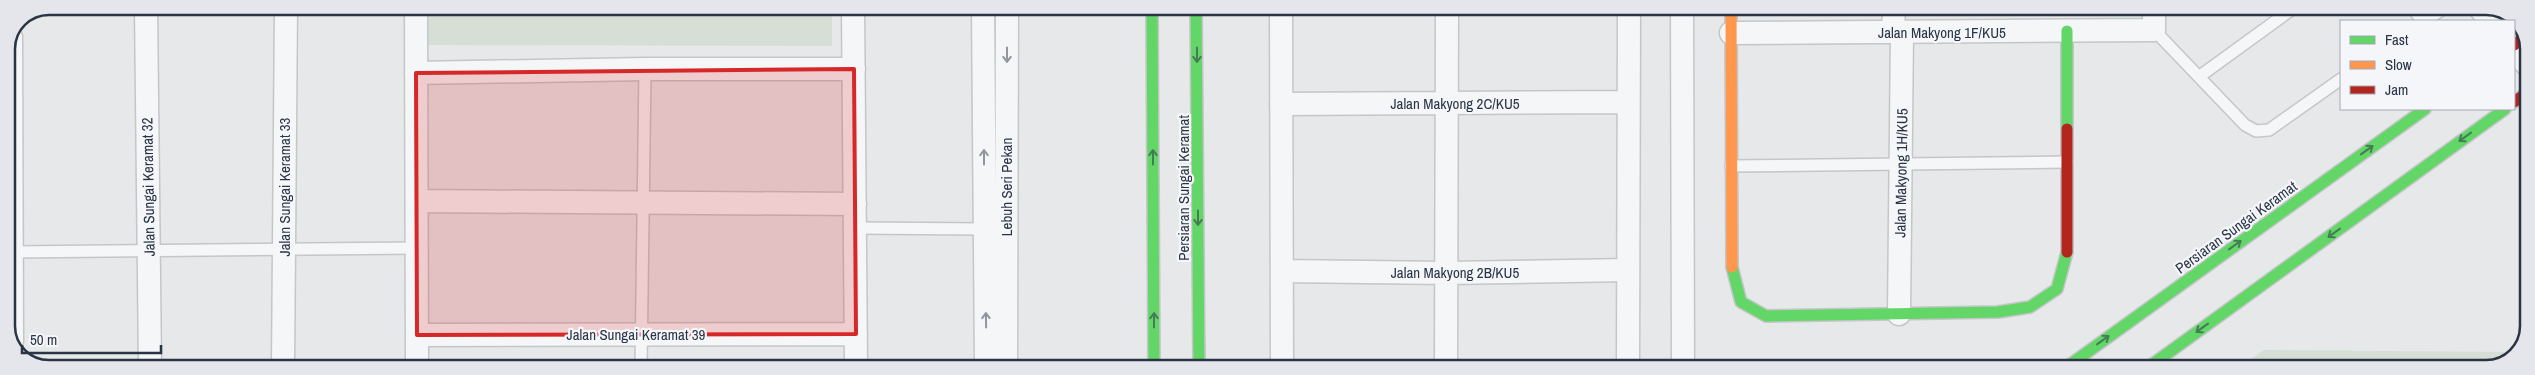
<svg xmlns="http://www.w3.org/2000/svg" width="2535" height="375" font-family="'Archivo Narrow',sans-serif">
<style>
.green{fill:#d6ded6}
.lines{fill:none;stroke-linecap:round;stroke-linejoin:round}
.lane-casing{stroke:#c4c6c8;stroke-width:14}
.street-casing{stroke:#c4c6c8;stroke-width:25}
.fast-casing{stroke:#c4c6c8;stroke-width:14}
.slow-casing{stroke:#c4c6c8;stroke-width:14}
.jam-casing{stroke:#c4c6c8;stroke-width:14}
.lane{stroke:#f5f6f7;stroke-width:11}
.street{stroke:#f5f6f7;stroke-width:22}
.fast{stroke:#63d668;stroke-width:11}
.slow{stroke:#ff974d;stroke-width:11}
.jam{stroke:#b3261e;stroke-width:11}
.oneway{stroke:#90959e}
.oneway2{stroke:#447d55}
.marked{fill:#d62828;fill-opacity:0.2;stroke:#d62828;stroke-width:4;stroke-linejoin:round}
.labels{text-anchor:middle;dominant-baseline:central;stroke-width:4.5;stroke-linejoin:round;paint-order:stroke}
.street-label{font-size:15px;fill:#2b3445;stroke:#f4f6f9}
.rim{fill:none;stroke:#2b3445;stroke-width:2.5}
</style>
<rect width="100%" height="100%" fill="#e6e8ea"/>
<path class="green" d="M 428,6 L 832,6 L 832,46 L 428,45 Z
M 2264,350 L 2517,352 L 2514,358 L 2485,369 L 2237,369 Z"/>
<g class="lines">
<g class="lane-casing">
<path id="lane" d="M 2412,7 L 2422,21
M 2425,21 L 2446,7
M 2154,30 L 2245,125 L 2256,131 L 2269,130 L 2341,79
M 2200,76 L 2295,7
M 1731,166 L 2067,162
M 855,228 L 984,229
M 12,252 L 417,248
M 641,368 L 645,69"/>
</g>
<g class="street-casing">
<path id="street" d="M 146,6 L 150,368
M 416,6 L 417,368
M 853,6 L 856,369
M 983,6 L 986,369
M 1281,6 L 1282,369
M 1682,6 L 1683,369
M 2479,7 L 2491,21
M 1893,32 L 1894,7
M 1731,33 L 2154,30 L 2154,7
M 11,37 L 12,341
M 2514,50 L 2528,66
M 416,73 L 645,69 L 854,69
M 1281,104 L 1628,102
M 417,201 L 855,204
M 1282,271 L 1447,273 L 1628,270
M 1899,314 L 1902,32
M 417,335 L 856,334
M 283,368 L 286,6
M 1006,369 L 1007,6
M 1446,369 L 1447,6
M 1628,369 L 1629,6"/>
</g>
<g class="fast-casing">
<path id="fast" d="M 1152,6 L 1154,369
M 1196,6 L 1199,369
M 2067,31 L 2067,129
M 1732,267 L 1741,302 L 1766,316 L 1998,312 L 2030,307 L 2057,289 L 2067,252
M 2064,369 L 2425,109
M 2146,369 L 2505,109"/>
</g>
<g class="slow-casing">
<path id="slow" d="M 1731,6 L 1732,267"/>
</g>
<g class="jam-casing">
<path id="jam" d="M 2514,45 L 2525,37
M 2514,102 L 2528,92
M 2067,129 L 2067,252"/>
</g>
<use href="#lane" class="lane"/>
<use href="#street" class="street"/>
<use href="#fast" class="fast"/>
<use href="#slow" class="slow"/>
<use href="#jam" class="jam"/>
</g>
<defs><path id="oneway-shaft" d="M-6 0H5M1.5-3L5.5 0L1.5 3" fill="none" stroke-width="1.6" stroke-linecap="round" stroke-linejoin="round" transform="scale(1.25)"/></defs>
<g class="oneway">
<use href="#oneway-shaft" transform="translate(1007 55) rotate(90)"/>
<use href="#oneway-shaft" transform="translate(984 157) rotate(-90)"/>
<use href="#oneway-shaft" transform="translate(986 320) rotate(-91)"/>
</g>
<g class="oneway2">
<use href="#oneway-shaft" transform="translate(1197 55) rotate(90)"/>
<use href="#oneway-shaft" transform="translate(2465 137) rotate(144)"/>
<use href="#oneway-shaft" transform="translate(2367 150) rotate(-36)"/>
<use href="#oneway-shaft" transform="translate(1153 157) rotate(-90)"/>
<use href="#oneway-shaft" transform="translate(1198 218) rotate(90)"/>
<use href="#oneway-shaft" transform="translate(2334 233) rotate(144)"/>
<use href="#oneway-shaft" transform="translate(2235 245) rotate(-36)"/>
<use href="#oneway-shaft" transform="translate(1154 320) rotate(-90)"/>
<use href="#oneway-shaft" transform="translate(2202 328) rotate(144)"/>
<use href="#oneway-shaft" transform="translate(2103 340) rotate(-36)"/>
</g>
<path class="marked" d="M 854,69 L 856,334 L 417,335 L 416,73 Z"/>
<g class="labels">
<g class="street-label">
<text x="1942" y="32">Jalan Makyong 1F/KU5</text>
<text x="1455" y="103">Jalan Makyong 2C/KU5</text>
<text transform="translate(1901 173) rotate(-89)">Jalan Makyong 1H/KU5</text>
<text transform="translate(148 187) rotate(-91)">Jalan Sungai Keramat 32</text>
<text transform="translate(284 187) rotate(-90)">Jalan Sungai Keramat 33</text>
<text transform="translate(1006 187) rotate(-90)">Lebuh Seri Pekan</text>
<text transform="translate(1183 188) rotate(-90)">Persiaran Sungai Keramat</text>
<text transform="translate(2236 227) rotate(-36)">Persiaran Sungai Keramat</text>
<text x="1455" y="272">Jalan Makyong 2B/KU5</text>
<text x="636" y="334">Jalan Sungai Keramat 39</text>
</g>
</g>
<path d="M0 0H2535V375H0ZM49 15H2486A34 34 0 0 1 2520 49V326A34 34 0 0 1 2486 360H49A34 34 0 0 1 15 326V49A34 34 0 0 1 49 15Z" fill="#e4e6eb" fill-rule="evenodd"/>
<path class="rim" d="M49 15H2486A34 34 0 0 1 2520 49V326A34 34 0 0 1 2486 360H49A34 34 0 0 1 15 326V49A34 34 0 0 1 49 15Z"/>
<rect x="2340" y="20" width="175" height="90" fill="#f4f6f9" stroke="#a4a8b1"/>
<rect x="2350" y="36" width="25" height="8" fill="#63d668" stroke="#a4a8b1"/>
<text x="2385" y="45" font-size="15" fill="#2b3445">Fast</text>
<rect x="2350" y="61" width="25" height="8" fill="#ff974d" stroke="#a4a8b1"/>
<text x="2385" y="70" font-size="15" fill="#2b3445">Slow</text>
<rect x="2350" y="86" width="25" height="8" fill="#b3261e" stroke="#a4a8b1"/>
<text x="2385" y="95" font-size="15" fill="#2b3445">Jam</text>
<path d="M22 345v8h139v-8" fill="none" stroke="#2b3445" stroke-width="2.5"/>
<text x="30" y="345" font-size="15" fill="#2b3445" stroke="#f4f6f9" stroke-width="4" paint-order="stroke">50 m</text>
</svg>
